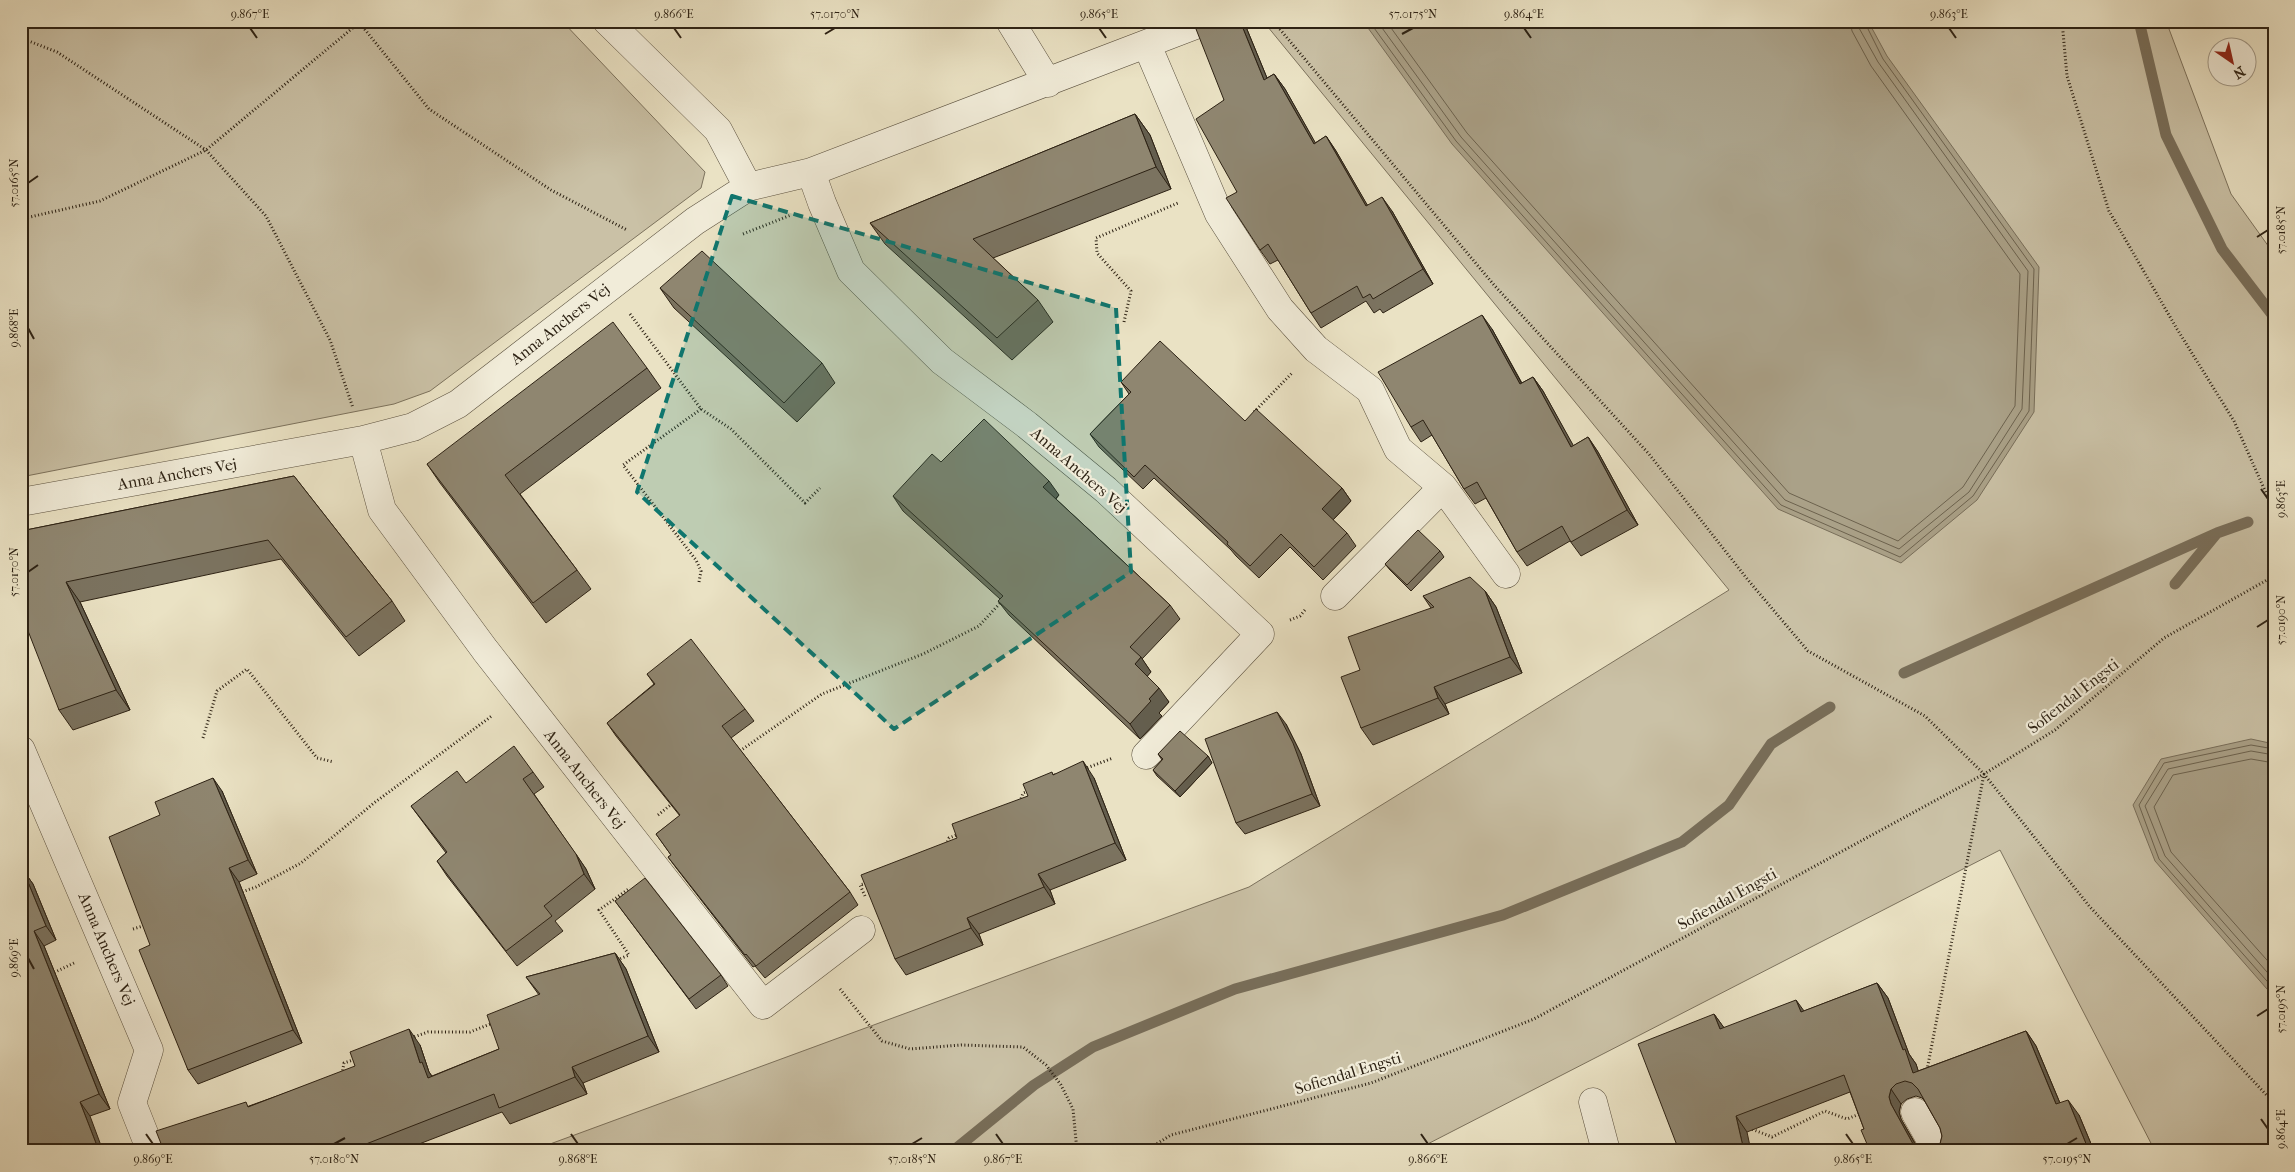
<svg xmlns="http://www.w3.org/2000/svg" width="2295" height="1172" font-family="'IM FELL French Canon',serif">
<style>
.green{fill:#cac1a6;stroke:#7c725d}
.water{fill:#aaa188;stroke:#786e5a}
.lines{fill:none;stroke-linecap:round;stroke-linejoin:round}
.shore{stroke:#6c624e;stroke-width:1}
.stream{stroke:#786e5a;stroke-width:11}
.minor-casing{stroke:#5c5240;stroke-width:29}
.path{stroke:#2d2214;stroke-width:3;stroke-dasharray:1 2.5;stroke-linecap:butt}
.minor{stroke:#f1ecd9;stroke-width:28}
.wall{fill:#7b7360;stroke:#2d2214}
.shaded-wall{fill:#645e4e;stroke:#2d2214}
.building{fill:#8f8670;stroke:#2d2214}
.marked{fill:#0f766e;fill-opacity:0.2;stroke:#0f766e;stroke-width:4;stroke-dasharray:10 6;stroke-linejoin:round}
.ticks{fill:none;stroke:#2d2214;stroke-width:2}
.labels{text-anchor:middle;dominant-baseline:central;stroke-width:4.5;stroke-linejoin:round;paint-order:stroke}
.street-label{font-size:16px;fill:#2d2214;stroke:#f1ecd9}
.neatline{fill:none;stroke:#2d2214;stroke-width:2}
.ticks-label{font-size:12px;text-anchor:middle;fill:#2d2214}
</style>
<rect width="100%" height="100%" fill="#eae2c4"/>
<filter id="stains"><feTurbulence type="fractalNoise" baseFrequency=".004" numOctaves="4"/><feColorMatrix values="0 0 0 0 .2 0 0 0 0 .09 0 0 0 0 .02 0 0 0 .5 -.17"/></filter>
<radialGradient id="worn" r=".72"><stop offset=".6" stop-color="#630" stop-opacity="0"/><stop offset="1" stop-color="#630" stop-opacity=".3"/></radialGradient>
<path class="green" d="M 21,21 L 562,21 L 705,172 L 701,188 L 430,391 L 394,404 L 21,477 Z
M 1263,21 L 2166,21 L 2231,194 L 2274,254 L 2274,1151 L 2155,1151 L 2000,850 L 1414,1151 L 531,1151 L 1249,887 L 1729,590 Z"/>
<path class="water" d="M 1363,21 L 1868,21 L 1887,56 L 2039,267 L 2034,412 L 1977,500 L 1901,563 L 1778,509 L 1452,144 Z
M 2251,739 L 2274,744 L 2274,997 L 2155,861 L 2133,805 L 2161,759 Z"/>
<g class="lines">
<path class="shore" d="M 1369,21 L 1456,141 L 1781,505 L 1900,557 L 1973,496 L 2029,411 L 2034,269 L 1883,59 L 1864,21
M 1377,21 L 1461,137 L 1785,500 L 1899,549 L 1969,492 L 2022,409 L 2028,271 L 1878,62 L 1859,28 L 1858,21
M 1386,21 L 1467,133 L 1789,493 L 1898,541 L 1963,487 L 2015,406 L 2020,274 L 1871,66 L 1852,31 L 1850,21
M 2274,749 L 2251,745 L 2164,763 L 2139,805 L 2159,859 L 2274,989
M 2274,755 L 2251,751 L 2168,769 L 2145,806 L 2165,856 L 2274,980
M 2274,763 L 2251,759 L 2173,775 L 2154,807 L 2171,852 L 2274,968"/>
<path class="stream" d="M 2139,21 L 2166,135 L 2222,249 L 2274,317
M 2175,584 L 2217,533 L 2248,522
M 1904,673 L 2217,533
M 953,1151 L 1034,1085 L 1093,1047 L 1235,989 L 1503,915 L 1682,842 L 1729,805 L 1771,744 L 1830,707"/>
<g class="minor-casing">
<path id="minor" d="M 607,21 L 718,130 L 748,187
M 1010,21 L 1048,83
M 1147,45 L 1219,214 L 1280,309 L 1316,349 L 1370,390 L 1398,449 L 1443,487 L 1506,574
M 811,172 L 822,203 L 851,271 L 942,361 L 1027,425 L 1106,490 L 1260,634 L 1146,755
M 363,440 L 382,510 L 485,650 L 763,1005 L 861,930
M 21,502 L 363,440 L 413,427 L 458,404 L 695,221 L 748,187 L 811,172 L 1206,21
M 1335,596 L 1443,487
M 21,750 L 149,1050 L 132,1103 L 151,1151
M 1593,1102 L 1606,1151
M 1915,1112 L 1937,1151"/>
</g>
<path class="path" d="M 358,21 L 429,109 L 551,190 L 627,230
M 1273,21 L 1494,285 L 1649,454 L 1748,580 L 1808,651 L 1925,716 L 1984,774 L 2090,907 L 2274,1103
M 2062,21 L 2067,76 L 2109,211 L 2177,329 L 2234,421 L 2274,511
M 21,38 L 57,52 L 206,150 L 266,216 L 330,340 L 353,408
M 21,219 L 100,201 L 206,150 L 361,21
M 743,234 L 791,215
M 630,314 L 701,409 L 731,429 L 805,503 L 820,488
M 1124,322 L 1131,291 L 1097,253 L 1096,238 L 1178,203
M 1254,412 L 1293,372
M 699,582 L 701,571 L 696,560 L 623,465 L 701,409
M 1290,620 L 1300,616 L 1305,610
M 203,738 L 217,691 L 247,669 L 317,758 L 334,762
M 737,753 L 822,694 L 923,654 L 979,626 L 1002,601
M 1084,769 L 1113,758
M 1020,802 L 1023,793 L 1029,791
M 658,815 L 673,803
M 946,845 L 949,838 L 959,834
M 239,893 L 256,887 L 301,863 L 374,803 L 493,715
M 865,896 L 860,885 L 867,883
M 133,929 L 146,925
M 617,960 L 629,955 L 599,910 L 630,888
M 51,974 L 74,963
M 840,989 L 882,1041 L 910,1049 L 961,1045 L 1023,1047 L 1046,1065 L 1061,1085 L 1073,1109 L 1077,1151
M 411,1038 L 428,1032 L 470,1032 L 493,1023
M 1927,1070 L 1984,774
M 342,1074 L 344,1063 L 356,1059
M 1749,1128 L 1772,1137 L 1825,1111 L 1847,1119 L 1862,1113
M 1145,1151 L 1171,1135 L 1371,1083 L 1534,1019 L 1984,774 L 2055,730 L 2164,638 L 2274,576"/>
<use href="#minor" class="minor"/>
</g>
<path class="wall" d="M 1246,27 L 1267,78 L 1274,74 L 1285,89 L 1315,143 L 1326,136 L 1336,151 L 1367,205 L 1392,211 L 1433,284 L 1383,313 L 1380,309 L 1374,313 L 1366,301 L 1321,328 L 1311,313 L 1278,260 L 1270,264 L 1260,250 L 1237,192 L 1224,100 Z
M 1135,114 L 1150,135 L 1171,189 L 993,258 L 1038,300 L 1053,322 L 1012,360 L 885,244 L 870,223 Z
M 660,288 L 822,363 L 835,383 L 797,422 L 674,308 Z
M 1492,329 L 1522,383 L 1533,377 L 1543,391 L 1573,446 L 1588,437 L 1598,452 L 1638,525 L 1581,556 L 1570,541 L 1527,566 L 1517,552 L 1486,498 L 1475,504 L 1464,489 L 1432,435 L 1421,442 L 1411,427 Z
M 647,368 L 661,388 L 520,494 L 577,570 L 591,589 L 546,623 L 440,483 L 427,464 Z
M 1121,382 L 1245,421 L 1342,488 L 1351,501 L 1333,520 L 1347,533 L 1356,546 L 1323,580 L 1290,547 L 1259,578 L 1236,556 L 1231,550 L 1154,478 L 1143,489 L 1099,447 L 1090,434 L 1129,394 Z
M 941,462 L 1059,495 L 1056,499 L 1170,605 L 1180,619 L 1142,659 L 1151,672 L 1147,676 L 1169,702 L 1159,713 L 1162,716 L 1140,739 L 1009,615 L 998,601 L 1000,599 L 903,511 L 893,496 Z
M 294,476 L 392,601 L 405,621 L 359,656 L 281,559 L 80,602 L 130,710 L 73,730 L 59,710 L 21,531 Z
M 1440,551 L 1444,557 L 1411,591 L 1390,570 L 1385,564 Z
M 1485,591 L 1496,607 L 1522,673 L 1445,704 L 1449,714 L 1373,745 L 1361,728 L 1360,670 L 1431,608 L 1423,596 Z
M 647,674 L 745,709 L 754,721 L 731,738 L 850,892 L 858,905 L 765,978 L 755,966 L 753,967 L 677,869 L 668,857 L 671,855 L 656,834 L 680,816 L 616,736 L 607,723 L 654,684 Z
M 1286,724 L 1301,754 L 1320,806 L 1245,834 L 1236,823 Z
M 1158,754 L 1208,756 L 1212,763 L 1180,797 L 1157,776 L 1153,770 L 1162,760 Z
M 533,772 L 544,787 L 534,794 L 586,869 L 595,889 L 555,921 L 563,931 L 517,966 L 447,876 L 437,861 L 446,853 L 411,806 L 466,783 Z
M 1054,774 L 1094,778 L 1126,860 L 1050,890 L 1055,904 L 979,934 L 983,945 L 906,975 L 895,959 L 957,838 L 1028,796 Z
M 222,791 L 257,874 L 239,882 L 302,1043 L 198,1084 L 188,1070 L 150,945 Z
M 23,870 L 33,884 L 56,940 L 44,946 L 110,1109 L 90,1116 L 21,1151 Z
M 615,901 L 721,975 L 728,986 L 696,1009 Z
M 615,953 L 626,969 L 659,1052 L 583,1083 L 587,1094 L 510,1124 L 502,1112 L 401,1151 L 164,1151 L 249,1106 L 420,1045 L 429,1072 L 432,1076 L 499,1049 L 539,995 L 526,977 Z
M 1877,983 L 1888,998 L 1909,1054 L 1916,1064 L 1918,1071 L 2026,1031 L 2036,1046 L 2060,1103 L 2079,1115 L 2094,1151 L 1929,1151 L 1934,1150 L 1940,1144 L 1942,1136 L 1940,1128 L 1924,1100 L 1922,1098 L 1916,1096 L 1907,1099 L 1901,1104 L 1899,1112 L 1901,1119 L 1918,1148 L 1870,1151 L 1864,1129 L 1850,1092 L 1747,1132 L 1678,1148 L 1714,1014 L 1724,1028 L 1804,1011 Z"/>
<path class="shaded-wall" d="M 1240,21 L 1242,21 L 1246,27 L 1274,95 L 1264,80 Z
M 1274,74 L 1285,89 L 1324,158 L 1314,144 Z
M 1135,114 L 1150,135 L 1171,189 L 1156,167 Z
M 1326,136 L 1336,151 L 1376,220 L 1366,206 Z
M 1382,197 L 1392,211 L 1433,284 L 1423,269 Z
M 1482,315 L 1492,329 L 1530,399 L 1520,384 Z
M 1533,377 L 1543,391 L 1582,461 L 1571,447 Z
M 1588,437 L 1598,452 L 1638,525 L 1627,510 Z
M 1049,481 L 1059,495 L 1053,501 L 1043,487 Z
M 1342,488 L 1351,501 L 1331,522 L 1322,509 Z
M 66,582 L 80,602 L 130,710 L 116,690 Z
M 1485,591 L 1496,607 L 1522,673 L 1510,657 Z
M 1141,657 L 1151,672 L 1145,679 L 1135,664 Z
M 1434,687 L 1445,704 L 1449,714 L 1438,698 Z
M 1159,688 L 1169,702 L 1159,713 L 1162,716 L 1140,739 L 1130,724 L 1149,699 Z
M 1277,712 L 1286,724 L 1301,754 L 1320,806 L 1312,794 Z
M 1208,756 L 1212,763 L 1180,797 L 1175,791 Z
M 1083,761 L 1094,778 L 1126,860 L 1115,843 Z
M 213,778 L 222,791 L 257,874 L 248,860 Z
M 576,854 L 586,869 L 595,889 L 584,874 Z
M 229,868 L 239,882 L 302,1043 L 293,1030 Z
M 23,870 L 33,884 L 56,940 L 46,926 Z
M 1038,874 L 1050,890 L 1055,904 L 1044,887 Z
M 967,918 L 979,934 L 983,945 L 971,928 Z
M 34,931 L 44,946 L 110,1109 L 99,1094 Z
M 615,953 L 626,969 L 659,1052 L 648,1036 Z
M 1877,983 L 1888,998 L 1909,1054 L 1916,1064 L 1924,1088 L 1913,1073 L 1903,1050 Z
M 1796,1000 L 1807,1015 L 1801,1012 Z
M 1714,1014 L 1725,1029 L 1720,1029 Z
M 409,1029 L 420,1045 L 429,1072 L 433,1078 L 428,1078 L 420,1063 Z
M 2026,1031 L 2036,1046 L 2067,1120 L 2056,1104 Z
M 572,1067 L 583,1083 L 587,1094 L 575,1077 Z
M 1891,1089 L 1901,1104 L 1899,1112 L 1901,1119 L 1919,1151 L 1913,1144 L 1891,1104 L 1889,1097 Z
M 2068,1100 L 2079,1115 L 2094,1151 L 2089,1151 Z
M 80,1102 L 90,1116 L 103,1151 L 99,1151 Z
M 1736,1116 L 1747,1132 L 1751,1151 L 1744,1151 Z"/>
<path class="building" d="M 1215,21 L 1240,21 L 1264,80 L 1274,74 L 1314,144 L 1326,136 L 1366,206 L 1382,197 L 1423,269 L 1373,299 L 1370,294 L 1363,298 L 1357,286 L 1311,313 L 1268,244 L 1260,250 L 1226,198 L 1237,192 L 1196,119 L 1224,100 L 1196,29 Z
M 1135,114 L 1156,167 L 973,239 L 1038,300 L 997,338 L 870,223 Z
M 702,251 L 822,363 L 784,403 L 660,288 Z
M 1482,315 L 1520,384 L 1533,377 L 1571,447 L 1588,437 L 1627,510 L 1571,542 L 1562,526 L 1517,552 L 1477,482 L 1464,489 L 1423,420 L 1411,427 L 1378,372 Z
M 613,322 L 647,368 L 505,475 L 577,570 L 533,603 L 427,464 Z
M 1160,341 L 1245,421 L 1256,409 L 1342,488 L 1322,509 L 1347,533 L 1314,567 L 1281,534 L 1250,566 L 1227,544 L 1228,542 L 1145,465 L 1134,477 L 1090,434 L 1131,392 L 1121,382 Z
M 984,419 L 1049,481 L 1043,487 L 1170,605 L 1130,647 L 1141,657 L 1135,664 L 1159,688 L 1149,699 L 1151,701 L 1130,724 L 998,601 L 1003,596 L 893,496 L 932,454 L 941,462 Z
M 294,476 L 392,601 L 346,637 L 268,540 L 66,582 L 116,690 L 59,710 L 21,613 L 21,531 Z
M 1418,530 L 1440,551 L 1407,585 L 1385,564 Z
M 1470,577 L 1485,591 L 1510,657 L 1434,687 L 1438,698 L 1361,728 L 1341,677 L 1360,670 L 1348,637 L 1434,607 L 1423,596 Z
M 691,639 L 745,709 L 722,726 L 850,892 L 756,966 L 746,954 L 745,955 L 668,857 L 671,855 L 656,834 L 680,815 L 607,723 L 655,684 L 647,674 Z
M 1277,712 L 1293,743 L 1312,794 L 1236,823 L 1205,739 Z
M 1180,731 L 1208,756 L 1175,791 L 1153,770 L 1163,759 L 1158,754 Z
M 514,746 L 533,772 L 523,779 L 576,854 L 584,874 L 544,906 L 552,916 L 506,951 L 437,861 L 447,852 L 411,806 L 457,771 L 466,783 Z
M 1083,761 L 1115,843 L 1038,874 L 1044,887 L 967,918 L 971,928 L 895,959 L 861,875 L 957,838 L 952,824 L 1028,796 L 1023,784 L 1052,772 L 1053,775 Z
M 213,778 L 248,860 L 229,868 L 293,1030 L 188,1070 L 139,950 L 150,945 L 109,837 L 160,815 L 155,802 Z
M 21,870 L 23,870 L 46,926 L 34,931 L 99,1094 L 80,1102 L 99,1151 L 21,1151 Z
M 645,878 L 721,975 L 689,999 L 615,901 Z
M 615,953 L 648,1036 L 572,1067 L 575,1077 L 499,1108 L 494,1094 L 366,1144 L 368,1151 L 279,1151 L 277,1146 L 266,1151 L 164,1151 L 156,1131 L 246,1102 L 248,1107 L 355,1066 L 350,1052 L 409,1029 L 420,1063 L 422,1062 L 428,1078 L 499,1049 L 487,1015 L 540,994 L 526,977 Z
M 1877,983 L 1903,1050 L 1905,1049 L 1913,1073 L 2026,1031 L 2056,1104 L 2068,1100 L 2089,1151 L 1929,1151 L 1934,1150 L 1940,1144 L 1942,1136 L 1940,1128 L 1918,1089 L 1912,1083 L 1905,1081 L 1896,1084 L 1891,1089 L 1889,1097 L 1891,1104 L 1913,1144 L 1919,1149 L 1924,1151 L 1870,1151 L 1861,1130 L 1864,1129 L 1844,1075 L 1736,1116 L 1744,1151 L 1666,1151 L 1678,1148 L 1638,1044 L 1714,1014 L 1720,1029 L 1796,1000 L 1801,1012 Z"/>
<path class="marked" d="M 732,196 L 1116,308 L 1131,572 L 894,729 L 637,492 Z"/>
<path class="ticks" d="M 250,28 L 257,38M 674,28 L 681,38M 1099,28 L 1106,38M 1524,28 L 1531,38M 1949,28 L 1956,38M 825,34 L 835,28M 1402,34 L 1413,28M 28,183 L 38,176M 2257,237 L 2268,230M 28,328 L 34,339M 2261,489 L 2268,499M 28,572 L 38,565M 2257,627 L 2268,620M 28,958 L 34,969M 2257,1016 L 2268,1009M 2261,1119 L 2268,1129M 146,1134 L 153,1144M 571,1134 L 578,1144M 996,1134 L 1003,1144M 1421,1134 L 1428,1144M 1846,1134 L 1853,1144M 334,1144 L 345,1138M 912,1144 L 922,1138M 2067,1144 L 2077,1138"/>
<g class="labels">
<g class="street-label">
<text transform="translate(560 324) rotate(-38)">Anna Anchers Vej</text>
<text transform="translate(1079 470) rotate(41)">Anna Anchers Vej</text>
<text transform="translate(177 474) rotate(-10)">Anna Anchers Vej</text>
<text transform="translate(2073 696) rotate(-38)">Sofiendal Engsti</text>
<text transform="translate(585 779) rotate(52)">Anna Anchers Vej</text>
<text transform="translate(1727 899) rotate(-29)">Sofiendal Engsti</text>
<text transform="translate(107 949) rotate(67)">Anna Anchers Vej</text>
<text transform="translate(1348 1073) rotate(-17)">Sofiendal Engsti</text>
</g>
</g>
<rect width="2295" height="1172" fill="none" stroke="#eae2c4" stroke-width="55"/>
<g transform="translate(2232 62) rotate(146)"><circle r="24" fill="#f1ecd9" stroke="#a39b8a"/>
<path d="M0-4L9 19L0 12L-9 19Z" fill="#8f2418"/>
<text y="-8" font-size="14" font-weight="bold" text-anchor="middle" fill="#2d2214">N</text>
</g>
<rect x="28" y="28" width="2240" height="1116" class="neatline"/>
<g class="ticks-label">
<text x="250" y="18">9.867°E</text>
<text x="674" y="18">9.866°E</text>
<text x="835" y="18">57.0170°N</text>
<text x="1099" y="18">9.865°E</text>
<text x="1413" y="18">57.0175°N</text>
<text x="1524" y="18">9.864°E</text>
<text x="1949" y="18">9.863°E</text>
<text transform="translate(14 183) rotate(-90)" y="4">57.0165°N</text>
<text transform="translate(2281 230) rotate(-90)" y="4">57.0185°N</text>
<text transform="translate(14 328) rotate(-90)" y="4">9.868°E</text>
<text transform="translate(2281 499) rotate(-90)" y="4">9.863°E</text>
<text transform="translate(14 572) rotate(-90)" y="4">57.0170°N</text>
<text transform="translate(2281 620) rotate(-90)" y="4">57.0190°N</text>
<text transform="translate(14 958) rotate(-90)" y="4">9.869°E</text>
<text transform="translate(2281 1009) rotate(-90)" y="4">57.0195°N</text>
<text transform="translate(2281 1129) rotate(-90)" y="4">9.864°E</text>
<text x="153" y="1163">9.869°E</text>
<text x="334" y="1163">57.0180°N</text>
<text x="578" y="1163">9.868°E</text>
<text x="912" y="1163">57.0185°N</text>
<text x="1003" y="1163">9.867°E</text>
<text x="1428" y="1163">9.866°E</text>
<text x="1853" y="1163">9.865°E</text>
<text x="2067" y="1163">57.0195°N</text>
</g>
<rect width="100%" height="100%" filter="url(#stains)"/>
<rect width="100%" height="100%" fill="url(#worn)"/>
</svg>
